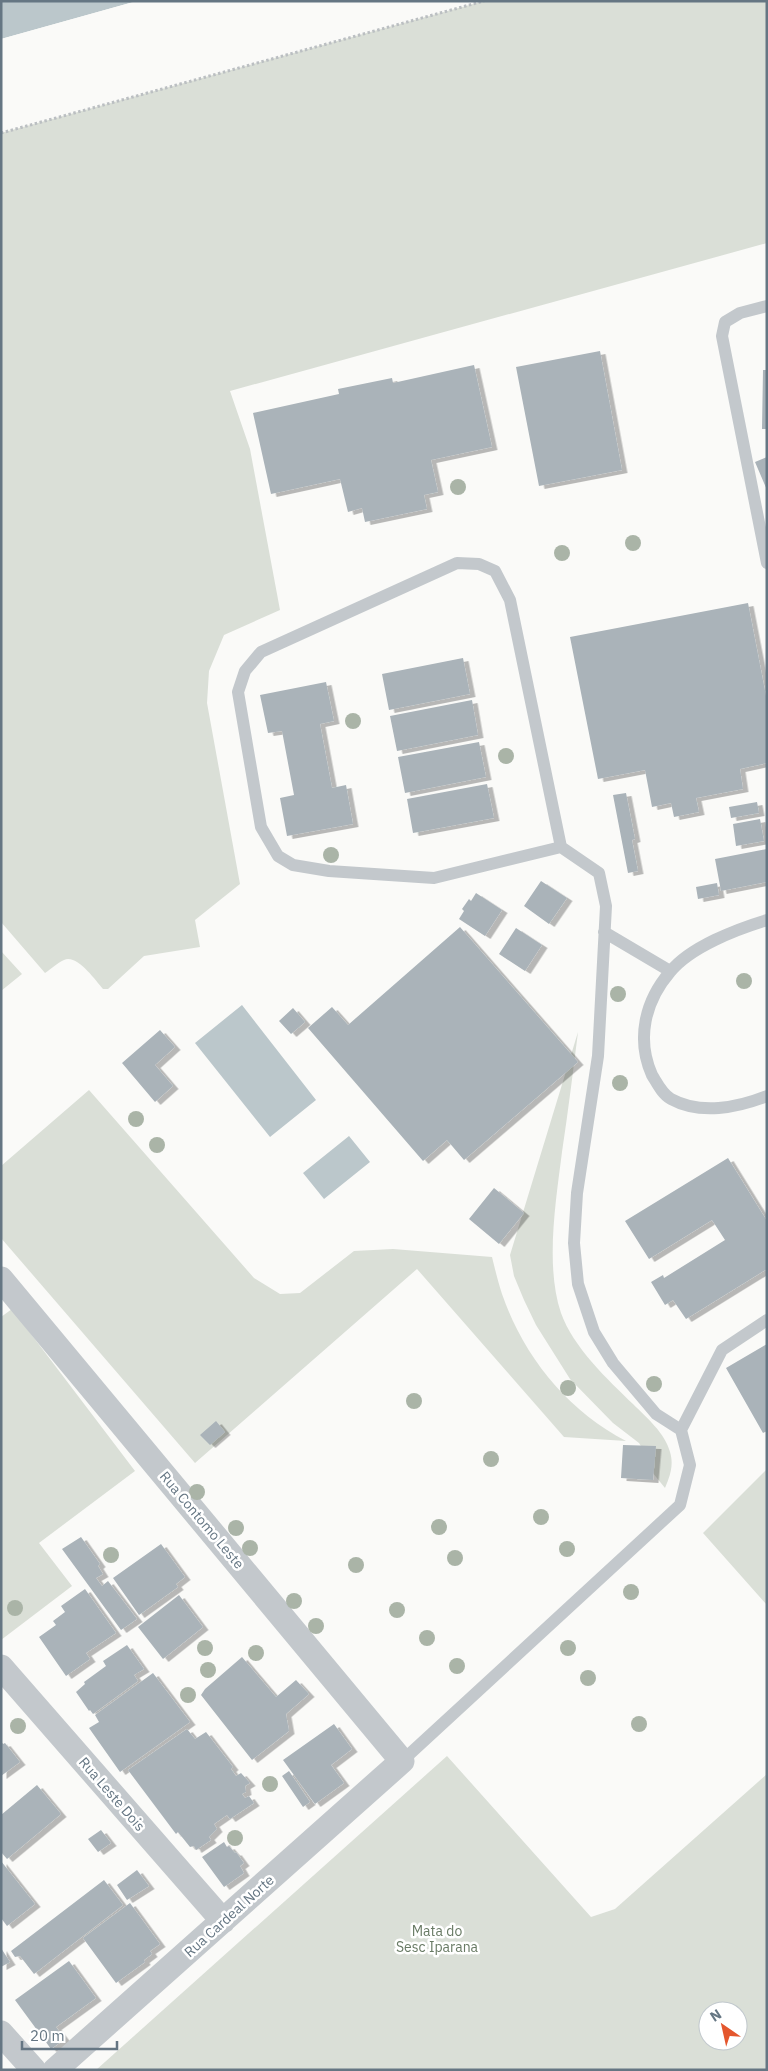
<svg xmlns="http://www.w3.org/2000/svg" width="768" height="2071" font-family="'IBM Plex Sans',sans-serif">
<style>
.green{fill:#dadfd7;fill-rule:evenodd}
.water{fill:#bbc7cb}
.pier{fill:#fafaf8}
.building{fill:#aab3b9;filter:url(#shadow)}
.lines{fill:none;stroke-linecap:round;stroke-linejoin:round}
.path{stroke:#bbbfc2;stroke-width:3;stroke-dasharray:2.5 2.5;stroke-linecap:butt}
.service{stroke:#c3c8cc;stroke-width:12}
.minor{stroke:#c3c8cc;stroke-width:25}
.tree{fill:#aab4a7}
.labels{text-anchor:middle;dominant-baseline:central;stroke-width:5;stroke-linejoin:round;paint-order:stroke}
.street-label{font-size:14px;fill:#657683;stroke:#fff}
.park-label{font-size:14px;fill:#687a64;stroke:#fff}
</style>
<defs>
<filter id="shadow"><feDropShadow dx="5.5" dy="3" stdDeviation="0" flood-color="#0004"/></filter>
</defs>
<rect width="100%" height="100%" fill="#fafaf8"/>
<path class="green" d="M 484,1 L 767,1 L 767,243 L 230,391 L 250,449 L 280,610 L 224,635 L 209,671 L 207,703 L 240,884 L 195,920 L 200,947 L 144,956 L 108,989 L 103,989 C 95,980 77,954 64,960 C 57,963 51,969 45,973 L 1,922 L 1,133 Z
M 1,951 L 22,974 L 1,991 Z
M 578,1032 C 573,1072 568,1112 562,1152 C 556,1200 545,1266 561,1313 C 573,1347 608,1380 633,1404 C 647,1418 665,1433 670,1452 C 674,1465 670,1476 665,1488 L 652,1472 L 649,1459 L 639,1443 L 613,1423 L 570,1379 L 536,1325 L 524,1300 L 514,1276 L 510,1255 Z
M 89,1090 L 254,1278 L 280,1294 L 300,1293 L 354,1251 L 393,1249 L 492,1257 C 495,1269 498,1282 502,1294 C 524,1357 567,1410 626,1441 L 564,1437 L 417,1269 L 195,1463 L 1,1238 L 1,1166 Z
M 12,1309 L 135,1471 L 39,1543 L 72,1586 L 1,1640 L 1,1317 Z
M 767,1469 L 767,1605 L 703,1533 Z
M 447,1756 L 591,1917 L 615,1909 L 767,1774 L 767,2070 L 96,2070 ZM 708,2011 L 738,2011 L 738,2041 L 708,2041 Z"/>
<path class="water" d="M 1,1 L 137,1 L 1,39 Z
M 242,1005 L 316,1100 L 270,1137 L 195,1043 Z
M 349,1136 L 370,1162 L 324,1199 L 303,1173 Z"/>
<path class="pier" d="M 137,1 L 140,1 L 138,4 L 1,42 L 1,39 Z"/>
<path class="building" d="M 600,351 L 622,470 L 539,486 L 516,367 Z
M 474,365 L 492,447 L 431,460 L 438,492 L 424,495 L 427,509 L 365,522 L 362,508 L 348,512 L 340,479 L 271,494 L 253,413 L 339,394 L 338,389 L 392,378 L 393,383 Z
M 763,370 L 767,370 L 767,429 L 762,429 Z
M 767,457 L 767,490 L 755,462 Z
M 748,603 L 767,701 L 767,763 L 740,769 L 743,789 L 696,798 L 699,812 L 674,817 L 671,803 L 652,807 L 645,770 L 598,779 L 570,637 Z
M 463,658 L 470,694 L 389,710 L 382,674 Z
M 326,682 L 334,721 L 320,724 L 332,788 L 346,785 L 353,824 L 287,836 L 280,798 L 294,795 L 282,731 L 268,733 L 260,695 Z
M 472,700 L 478,735 L 397,751 L 390,716 Z
M 479,742 L 486,777 L 405,793 L 398,757 Z
M 487,784 L 494,818 L 413,833 L 407,799 Z
M 626,793 L 635,839 L 632,840 L 638,871 L 628,873 L 613,795 Z
M 757,802 L 759,813 L 731,818 L 729,807 Z
M 760,819 L 764,841 L 736,846 L 733,824 Z
M 767,849 L 767,882 L 721,891 L 715,859 Z
M 541,881 L 567,898 L 549,924 L 524,906 Z
M 717,883 L 719,895 L 698,899 L 696,887 Z
M 476,893 L 502,910 L 485,936 L 459,919 L 464,911 L 462,909 L 469,899 L 471,901 Z
M 460,927 L 578,1062 L 464,1160 L 447,1140 L 423,1161 L 308,1028 L 332,1007 L 348,1025 Z
M 516,928 L 542,945 L 525,971 L 499,954 Z
M 293,1008 L 305,1022 L 291,1034 L 279,1021 Z
M 160,1030 L 175,1047 L 155,1065 L 173,1086 L 155,1102 L 122,1063 Z
M 728,1158 L 767,1221 L 767,1269 L 686,1319 L 673,1300 L 665,1305 L 651,1282 L 663,1275 L 664,1278 L 725,1240 L 712,1220 L 649,1259 L 625,1221 Z
M 494,1188 L 524,1213 L 499,1244 L 469,1219 Z
M 767,1344 L 767,1431 L 763,1433 L 726,1368 Z
M 216,1421 L 225,1432 L 210,1445 L 200,1435 Z
M 623,1445 L 656,1446 L 653,1480 L 621,1478 Z
M 81,1537 L 100,1564 L 98,1566 L 103,1574 L 96,1578 L 102,1586 L 108,1581 L 137,1619 L 121,1630 L 62,1549 Z
M 161,1544 L 185,1577 L 176,1584 L 178,1587 L 139,1615 L 113,1578 Z
M 85,1589 L 116,1633 L 86,1653 L 90,1659 L 66,1676 L 39,1637 L 56,1625 L 53,1621 L 65,1612 L 61,1606 Z
M 179,1595 L 203,1627 L 163,1659 L 138,1627 Z
M 127,1645 L 144,1669 L 134,1675 L 138,1681 L 93,1714 L 90,1710 L 89,1711 L 76,1692 L 85,1684 L 84,1682 L 106,1666 L 103,1661 Z
M 242,1657 L 276,1697 L 296,1680 L 309,1694 L 286,1714 L 289,1731 L 252,1760 L 201,1695 L 205,1689 Z
M 153,1673 L 190,1722 L 120,1772 L 89,1728 L 99,1722 L 95,1715 Z
M 334,1724 L 352,1749 L 331,1765 L 344,1783 L 315,1804 L 283,1760 Z
M 187,1729 L 195,1739 L 206,1732 L 233,1767 L 231,1769 L 236,1776 L 241,1773 L 250,1783 L 245,1786 L 246,1792 L 242,1794 L 245,1798 L 249,1796 L 254,1803 L 230,1819 L 227,1815 L 214,1824 L 217,1829 L 209,1837 L 211,1840 L 196,1850 L 194,1846 L 190,1847 L 178,1832 L 176,1834 L 128,1770 Z
M 1,1741 L 3,1744 L 5,1743 L 20,1762 L 1,1776 Z
M 289,1771 L 310,1802 L 303,1807 L 282,1776 Z
M 37,1785 L 61,1814 L 7,1859 L 1,1852 L 1,1815 Z
M 101,1830 L 111,1843 L 98,1852 L 88,1839 Z
M 224,1842 L 227,1847 L 229,1846 L 235,1853 L 236,1852 L 244,1863 L 240,1866 L 244,1873 L 224,1887 L 202,1857 Z
M 1,1861 L 35,1904 L 7,1926 L 1,1918 Z
M 137,1870 L 149,1886 L 127,1900 L 117,1885 Z
M 104,1880 L 123,1905 L 34,1974 L 20,1956 L 15,1957 L 11,1951 Z
M 130,1903 L 160,1944 L 150,1951 L 152,1954 L 144,1960 L 145,1962 L 116,1983 L 83,1938 Z
M 1,1948 L 10,1962 L 1,1967 Z
M 69,1961 L 96,1998 L 56,2027 L 65,2039 L 51,2049 L 15,2000 Z"/>
<g class="lines">
<path class="path" d="M 1,133 L 484,1"/>
<path class="service" d="M 767,306 L 740,313 L 725,322 L 722,336 L 767,563
M 767,920 C 737,929 690,947 670,972 C 645,1001 636,1039 652,1075 C 657,1083 662,1094 671,1099 C 700,1115 737,1108 767,1096
M 604,932 L 670,971
M 681,1430 L 722,1350 L 767,1320
M 402,1761 L 680,1505 L 690,1465 L 681,1430 L 656,1414 L 613,1363 L 594,1332 L 578,1284 L 574,1243 L 577,1193 L 598,1056 L 606,906 L 599,873 L 561,847 L 510,600 L 495,571 L 479,564 L 457,563 L 261,652 L 245,671 L 238,692 L 261,827 L 278,856 L 293,865 L 329,871 L 434,878 L 561,847"/>
<path class="minor" d="M 1,1279 L 402,1761 L 55,2070
M 1,1667 L 223,1921
M 1,2033 L 34,2070"/>
</g>
<g class="tree">
<circle cx="458" cy="487" r="8"/>
<circle cx="633" cy="543" r="8"/>
<circle cx="562" cy="553" r="8"/>
<circle cx="353" cy="721" r="8"/>
<circle cx="506" cy="756" r="8"/>
<circle cx="331" cy="855" r="8"/>
<circle cx="744" cy="981" r="8"/>
<circle cx="618" cy="994" r="8"/>
<circle cx="620" cy="1083" r="8"/>
<circle cx="136" cy="1119" r="8"/>
<circle cx="157" cy="1145" r="8"/>
<circle cx="654" cy="1384" r="8"/>
<circle cx="568" cy="1388" r="8"/>
<circle cx="414" cy="1401" r="8"/>
<circle cx="491" cy="1459" r="8"/>
<circle cx="197" cy="1492" r="8"/>
<circle cx="541" cy="1517" r="8"/>
<circle cx="439" cy="1527" r="8"/>
<circle cx="236" cy="1528" r="8"/>
<circle cx="250" cy="1548" r="8"/>
<circle cx="567" cy="1549" r="8"/>
<circle cx="111" cy="1555" r="8"/>
<circle cx="455" cy="1558" r="8"/>
<circle cx="356" cy="1565" r="8"/>
<circle cx="631" cy="1592" r="8"/>
<circle cx="294" cy="1601" r="8"/>
<circle cx="15" cy="1608" r="8"/>
<circle cx="397" cy="1610" r="8"/>
<circle cx="316" cy="1626" r="8"/>
<circle cx="427" cy="1638" r="8"/>
<circle cx="205" cy="1648" r="8"/>
<circle cx="568" cy="1648" r="8"/>
<circle cx="256" cy="1653" r="8"/>
<circle cx="457" cy="1666" r="8"/>
<circle cx="208" cy="1670" r="8"/>
<circle cx="588" cy="1678" r="8"/>
<circle cx="188" cy="1695" r="8"/>
<circle cx="639" cy="1724" r="8"/>
<circle cx="18" cy="1726" r="8"/>
<circle cx="270" cy="1784" r="8"/>
<circle cx="235" cy="1838" r="8"/>
</g>
<g class="labels">
<g class="street-label">
<text transform="translate(202 1520) rotate(50)">Rua Contomo Leste</text>
<text transform="translate(112 1794) rotate(49)">Rua Leste Dois</text>
<text transform="translate(229 1916) rotate(-42)">Rua Cardeal Norte</text>
</g>
<g class="park-label">
<text x="437" y="1931">Mata do<tspan x="437" dy="16">Sesc Iparana</tspan></text>
</g>
</g>
<rect width="768" height="2071" fill="none" stroke="#657683" stroke-width="5"/>
<g transform="translate(723 2026) rotate(326)"><circle r="24" fill="#ffffff" stroke="#c1c8cd"/>
<path d="M0-4L9 19L0 12L-9 19Z" fill="#e4572e"/>
<text y="-8" font-size="14" font-weight="bold" text-anchor="middle" fill="#657683">N</text>
</g>
<path d="M22 2041v8h95v-8" fill="none" stroke="#657683" stroke-width="2.5"/>
<text x="30" y="2041" font-size="15" fill="#657683" stroke="#ffffff" stroke-width="4" paint-order="stroke">20 m</text>
</svg>
